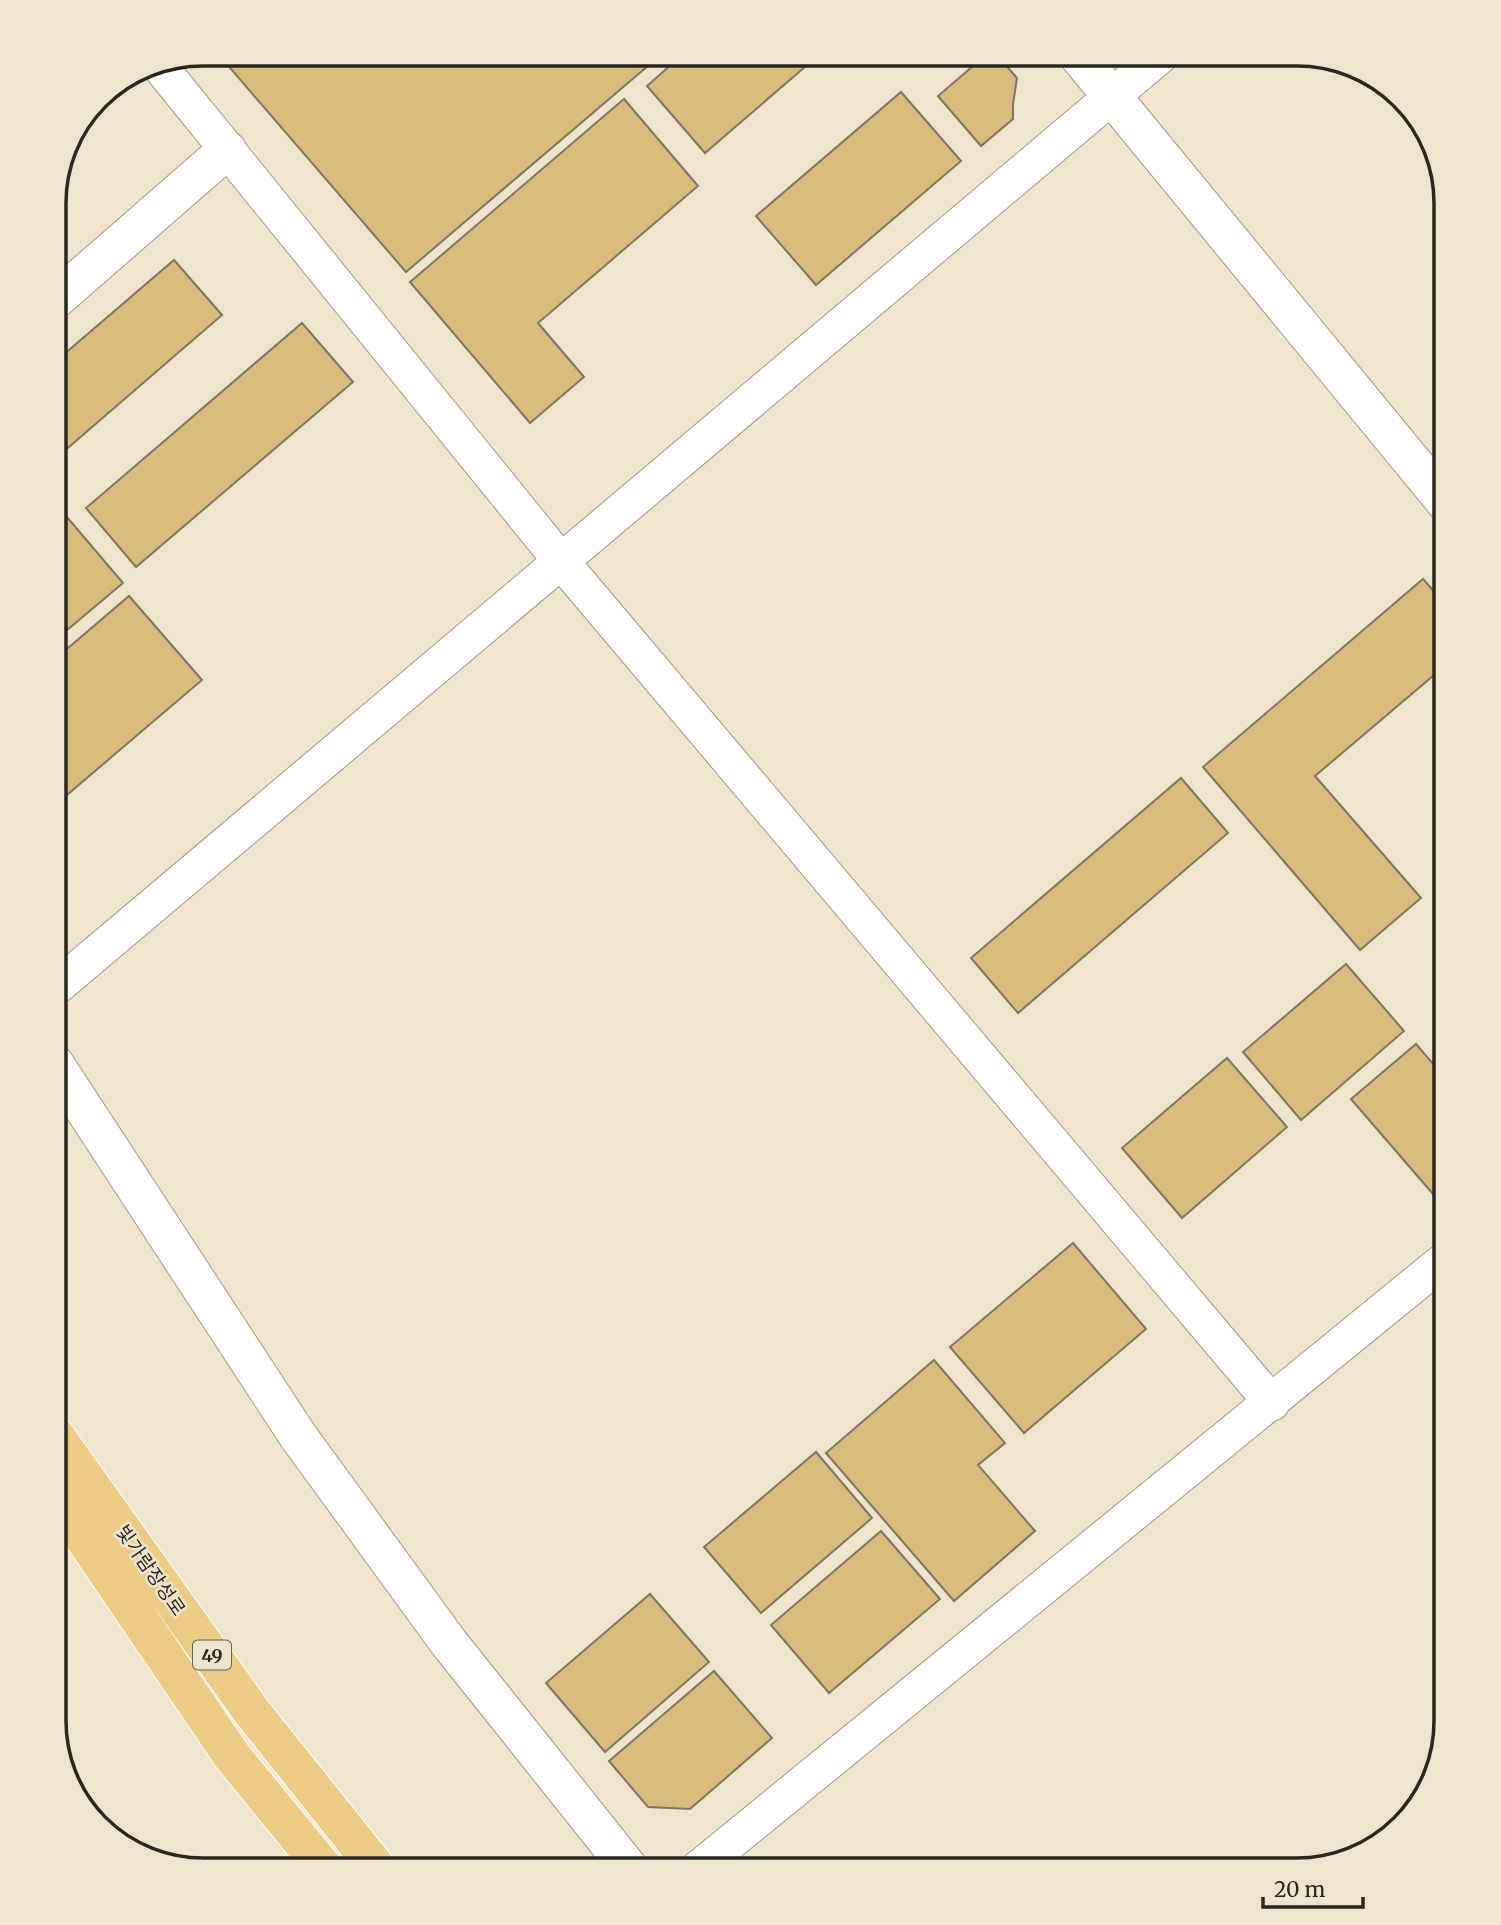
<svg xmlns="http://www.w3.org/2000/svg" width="1501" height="1925" font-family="Merriweather,'Noto Sans KR',serif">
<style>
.building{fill:#d8bc7c;stroke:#7f7663;stroke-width:2}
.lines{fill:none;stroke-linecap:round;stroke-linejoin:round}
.street-casing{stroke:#a39a85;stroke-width:37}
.secondary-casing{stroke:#a39a85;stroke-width:40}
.highway-casing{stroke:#fff;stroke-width:40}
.street{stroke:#fff;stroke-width:35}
.secondary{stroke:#fff;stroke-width:38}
.highway{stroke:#edcd86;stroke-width:38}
.labels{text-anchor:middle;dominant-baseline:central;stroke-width:5;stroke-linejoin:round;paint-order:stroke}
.shield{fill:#efe5cf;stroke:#656054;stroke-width:2}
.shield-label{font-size:18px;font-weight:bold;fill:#2a271f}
.street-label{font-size:19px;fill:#2a271f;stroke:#efe5cf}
.rim{fill:none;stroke:#2a271f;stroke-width:3.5}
</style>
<rect width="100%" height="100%" fill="#efe5cf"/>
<path class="building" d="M 218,54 L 662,54 L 406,272 Z
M 683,54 L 820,54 L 705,153 L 647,86 Z
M 987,54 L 996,54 L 1017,78 L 1013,104 L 1013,119 L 981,146 L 938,96 Z
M 901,92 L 961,161 L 816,285 L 756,216 Z
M 624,99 L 698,186 L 538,323 L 584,377 L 530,423 L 410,282 Z
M 174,260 L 222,315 L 55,459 L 55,362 Z
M 302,323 L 353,382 L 136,567 L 86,508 Z
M 55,503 L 123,583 L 54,641 Z
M 1423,579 L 1447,606 L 1447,664 L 1315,776 L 1421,898 L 1360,950 L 1203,767 Z
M 129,596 L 202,680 L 54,806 L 54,660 Z
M 1181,778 L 1228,833 L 1018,1013 L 971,958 Z
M 1346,964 L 1404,1031 L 1301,1120 L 1243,1052 Z
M 1416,1044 L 1447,1080 L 1447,1194 L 1439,1201 L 1351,1099 Z
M 1227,1058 L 1287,1127 L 1182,1218 L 1122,1148 Z
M 1073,1243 L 1146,1329 L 1024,1433 L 950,1347 Z
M 934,1360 L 1005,1443 L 978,1465 L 1035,1531 L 954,1601 L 826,1453 Z
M 816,1452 L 872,1518 L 761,1613 L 704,1547 Z
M 881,1531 L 940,1599 L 829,1693 L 771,1625 Z
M 650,1594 L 709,1662 L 605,1752 L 546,1683 Z
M 714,1671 L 772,1738 L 690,1809 L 648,1807 L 609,1761 Z"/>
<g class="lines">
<g class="street-casing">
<path id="street" d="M 157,63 L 560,560 L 1272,1403
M 54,989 L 1161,55
M 695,1871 L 1447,1258"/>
</g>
<g class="secondary-casing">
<path id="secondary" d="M 1077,54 L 1447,504
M 55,300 L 227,150
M 54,1063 L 298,1436 L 449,1643 L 631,1871"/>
</g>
<g class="highway-casing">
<path id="highway" d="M 54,1434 L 252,1712 L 379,1871
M 54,1494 L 232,1756 L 326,1871"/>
</g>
<use href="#street" class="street"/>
<use href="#secondary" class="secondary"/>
<use href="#highway" class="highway"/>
</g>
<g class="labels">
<rect class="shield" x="193" y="1640.5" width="38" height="29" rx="5"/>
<g class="shield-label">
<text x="212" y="1655">49</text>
</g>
<g class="street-label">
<text transform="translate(151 1570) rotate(55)">빛가람장성로</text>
</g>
</g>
<path d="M0 0H1501V1925H0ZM203 66H1297A137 137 0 0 1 1434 203V1721A137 137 0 0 1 1297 1858H203A137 137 0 0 1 66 1721V203A137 137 0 0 1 203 66Z" fill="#efe5cf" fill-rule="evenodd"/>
<path class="rim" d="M203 66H1297A137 137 0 0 1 1434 203V1721A137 137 0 0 1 1297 1858H203A137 137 0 0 1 66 1721V203A137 137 0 0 1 203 66Z"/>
<path d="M1263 1897v10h100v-10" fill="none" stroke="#2a271f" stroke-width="3.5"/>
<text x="1274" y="1897" font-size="21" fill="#2a271f" stroke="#efe5cf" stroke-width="5" paint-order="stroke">20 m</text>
</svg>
